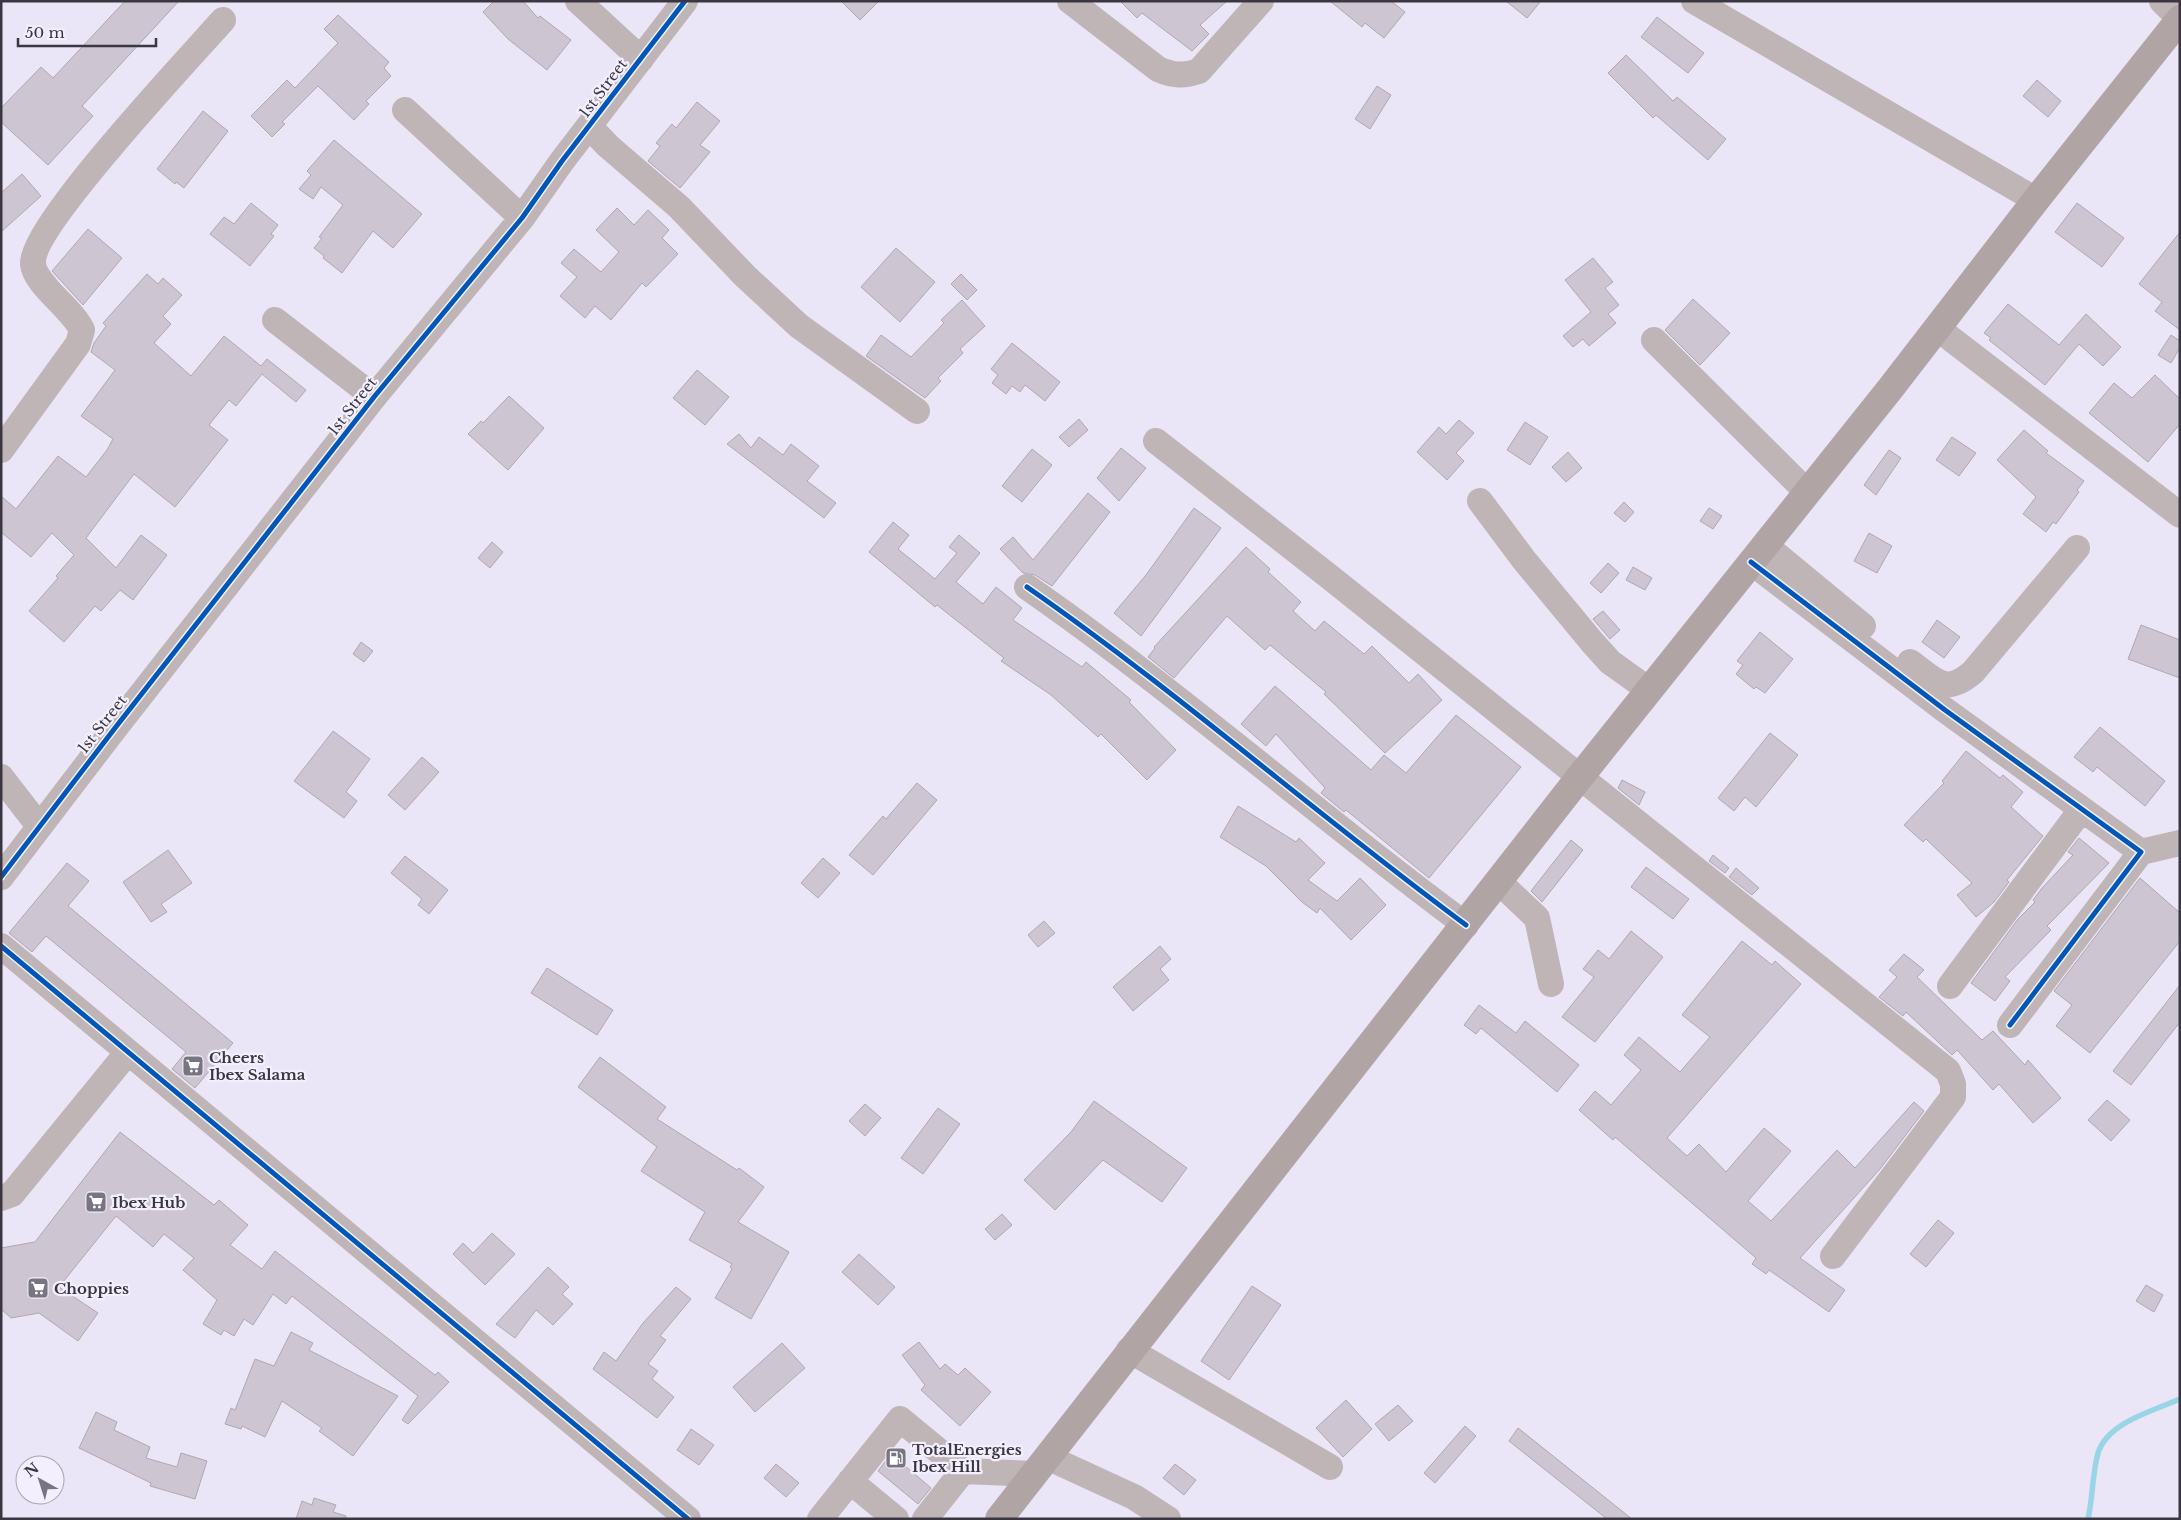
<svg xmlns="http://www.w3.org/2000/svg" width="2181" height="1520" font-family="'Libre Baskerville',serif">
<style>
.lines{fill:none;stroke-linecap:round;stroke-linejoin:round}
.stream{stroke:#9ad4e7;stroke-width:5.5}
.building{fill:#cdc6d2;stroke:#afa8b3}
.minor{stroke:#bfb4b6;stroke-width:26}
.major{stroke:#b1a4a5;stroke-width:28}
.cycleway-casing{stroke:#f3effc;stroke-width:8}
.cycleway{stroke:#0057b8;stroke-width:5}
.labels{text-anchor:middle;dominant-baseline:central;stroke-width:4.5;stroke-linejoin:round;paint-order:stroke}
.street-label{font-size:15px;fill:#3a3743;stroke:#f3effc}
.poi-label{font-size:15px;font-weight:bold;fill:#3a3743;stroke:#f3effc;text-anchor:start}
</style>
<rect width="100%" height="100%" fill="#eae6f7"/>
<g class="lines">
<path class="stream" d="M 2088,1519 C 2093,1497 2092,1475 2098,1453 C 2108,1422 2153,1411 2180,1399"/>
</g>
<path class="building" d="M 125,1 L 179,1 L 82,106 L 93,116 L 48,165 L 1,122 L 1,108 L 41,67 L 53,78 Z
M 494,1 L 523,1 L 538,18 L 540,16 L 571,40 L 547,70 L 508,39 L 483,12 Z
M 841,1 L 879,1 L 860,20 Z
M 1120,1 L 1227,1 L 1200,25 L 1209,34 L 1192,51 L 1142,13 L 1137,18 Z
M 1330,1 L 1391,1 L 1405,12 L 1384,38 L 1365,23 L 1362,27 Z
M 1506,1 L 1541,1 L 1527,18 Z
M 338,15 L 389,62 L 384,68 L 391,76 L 366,101 L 369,104 L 354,120 L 318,86 L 282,122 L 285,124 L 272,137 L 251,116 L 287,80 L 295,88 L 338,43 L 324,29 Z
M 1657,17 L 1704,53 L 1688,73 L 1641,37 Z
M 1626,55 L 1673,101 L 1677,97 L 1726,139 L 1708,160 L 1656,115 L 1653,118 L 1608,73 Z
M 2037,80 L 2061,101 L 2048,117 L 2023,96 Z
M 1377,86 L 1391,95 L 1370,129 L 1355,119 Z
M 697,102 L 720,121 L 700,145 L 710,152 L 680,188 L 648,161 L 660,146 L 656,143 L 672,124 L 676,128 Z
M 203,111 L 228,131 L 184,188 L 176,182 L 175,184 L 157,169 Z
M 334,140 L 422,214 L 393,248 L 373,231 L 342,273 L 323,258 L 324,256 L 314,248 L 322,238 L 319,237 L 343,205 L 321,187 L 313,199 L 299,189 L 311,175 L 307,171 Z
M 22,174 L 41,196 L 1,232 L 1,193 Z
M 251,203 L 278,225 L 271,234 L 274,236 L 250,266 L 210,234 L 224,217 L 234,224 Z
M 2077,203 L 2124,238 L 2102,267 L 2055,232 Z
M 617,208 L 634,225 L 648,210 L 669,230 L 662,238 L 678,254 L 646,287 L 642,283 L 611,320 L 595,306 L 585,318 L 560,296 L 577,277 L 561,263 L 574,249 L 601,272 L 619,252 L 596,230 Z
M 88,229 L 122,258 L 83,305 L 52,271 Z
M 2180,232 L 2180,330 L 2155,311 L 2162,302 L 2139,284 Z
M 896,248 L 935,282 L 900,322 L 861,287 Z
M 1593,258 L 1613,282 L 1605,288 L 1619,305 L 1608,314 L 1616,323 L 1589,346 L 1583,339 L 1573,347 L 1563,336 L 1591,312 L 1565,280 Z
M 147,274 L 158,284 L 163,278 L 182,295 L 163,316 L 171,324 L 154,343 L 191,376 L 224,336 L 261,366 L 267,359 L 306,390 L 296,402 L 262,374 L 236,406 L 229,400 L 209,425 L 228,440 L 175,507 L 134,474 L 86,538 L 116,568 L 141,535 L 167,555 L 133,600 L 120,590 L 101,611 L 95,606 L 64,642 L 29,611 L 58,578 L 56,576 L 74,555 L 52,533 L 31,557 L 1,532 L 1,496 L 16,509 L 58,456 L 86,477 L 107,450 L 113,439 L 81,416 L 115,370 L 91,352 L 94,343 L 106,326 L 103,323 Z
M 961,274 L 977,290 L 967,300 L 951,284 Z
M 1693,299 L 1730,333 L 1700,365 L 1665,330 Z
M 962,300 L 985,326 L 960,349 L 963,353 L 938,378 L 941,381 L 925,398 L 866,356 L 881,335 L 911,357 L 944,323 L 941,320 Z
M 2008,304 L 2059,345 L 2086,314 L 2121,347 L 2103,366 L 2079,344 L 2045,385 L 1989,340 L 1991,338 L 1984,333 Z
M 2171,335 L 2180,341 L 2180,348 L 2171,363 L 2158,355 Z
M 1012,343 L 1060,382 L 1045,401 L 1025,385 L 1020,392 L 1012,386 L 1006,394 L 992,383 L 998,375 L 991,369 Z
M 697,370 L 729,397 L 705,425 L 673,398 Z
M 2155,375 L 2180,399 L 2180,424 L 2148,462 L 2089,413 L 2114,383 L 2132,398 Z
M 509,396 L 544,428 L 508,470 L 468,434 L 481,421 L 483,423 Z
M 1079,419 L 1088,430 L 1069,447 L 1059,437 Z
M 1459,420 L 1474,433 L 1456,453 L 1464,461 L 1447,480 L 1417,452 L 1439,427 L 1446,434 Z
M 1525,422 L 1548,437 L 1530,465 L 1507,450 Z
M 2024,430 L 2048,451 L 2046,453 L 2084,481 L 2077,490 L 2079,492 L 2056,524 L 2053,522 L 2046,532 L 2023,514 L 2036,497 L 2033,494 L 1997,460 Z
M 739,434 L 751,448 L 759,437 L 783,455 L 791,444 L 819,466 L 807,481 L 836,503 L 824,518 L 727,444 Z
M 1952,437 L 1976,453 L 1959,476 L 1936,460 Z
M 1121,448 L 1146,468 L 1119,501 L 1097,478 Z
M 1032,449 L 1052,465 L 1022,502 L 1002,486 Z
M 1889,450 L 1901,458 L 1876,495 L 1864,485 Z
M 1568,452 L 1582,468 L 1566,482 L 1552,467 Z
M 1088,493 L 1110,512 L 1052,586 L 1035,575 L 1023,573 L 1000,549 L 1013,537 L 1033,560 Z
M 1624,502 L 1634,512 L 1625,522 L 1614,513 Z
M 1194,508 L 1221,528 L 1141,636 L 1114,613 L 1146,575 Z
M 1709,508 L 1722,516 L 1713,529 L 1700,521 Z
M 893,522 L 909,535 L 898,549 L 935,579 L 957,553 L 949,547 L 959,535 L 980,553 L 956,582 L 983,604 L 996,587 L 1022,608 L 1013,620 L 1082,667 L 1086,662 L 1131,700 L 1129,702 L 1176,750 L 1147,780 L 1101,734 L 1098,737 L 1051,695 L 1001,661 L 1004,658 L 937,605 L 935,607 L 869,552 Z
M 1869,533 L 1892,546 L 1877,573 L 1854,561 Z
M 492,542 L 503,552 L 490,568 L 478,558 Z
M 1246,547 L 1270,569 L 1268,572 L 1301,602 L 1293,611 L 1315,631 L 1324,621 L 1364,654 L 1372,646 L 1409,683 L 1418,674 L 1442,700 L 1385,753 L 1324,694 L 1326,692 L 1270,645 L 1265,650 L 1227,616 L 1174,678 L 1148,657 L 1155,648 L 1154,647 Z
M 1608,563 L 1619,573 L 1601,593 L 1590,583 Z
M 1633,567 L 1652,578 L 1645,590 L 1626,580 Z
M 1603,611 L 1620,630 L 1610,639 L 1593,619 Z
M 1937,620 L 1960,637 L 1944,658 L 1922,642 Z
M 2141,625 L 2180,640 L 2180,678 L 2128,659 Z
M 1760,632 L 1793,659 L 1765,693 L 1756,687 L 1754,689 L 1736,674 L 1743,665 L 1737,661 Z
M 361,642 L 373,651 L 364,662 L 353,654 Z
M 1275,686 L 1371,770 L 1384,755 L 1406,773 L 1456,715 L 1521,767 L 1429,878 L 1346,810 L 1344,812 L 1321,793 L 1325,788 L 1276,734 L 1266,746 L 1241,724 Z
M 2100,727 L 2165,781 L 2145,806 L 2097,767 L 2093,772 L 2074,757 Z
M 333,731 L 370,759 L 346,792 L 357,801 L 344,818 L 294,781 Z
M 1770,733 L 1798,755 L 1756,807 L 1745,797 L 1734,811 L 1718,798 Z
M 1966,751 L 2000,778 L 2003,775 L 2023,792 L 2011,807 L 2043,836 L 2007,880 L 2009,882 L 1994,902 L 1976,917 L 1957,895 L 1972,883 L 1926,839 L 1923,842 L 1904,825 L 1944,783 L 1942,781 Z
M 422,757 L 439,772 L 405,810 L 388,795 Z
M 1622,780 L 1645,792 L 1639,805 L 1618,788 Z
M 917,783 L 937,800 L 873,875 L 849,855 L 883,816 L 886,819 Z
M 1238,806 L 1296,842 L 1299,838 L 1325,863 L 1308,880 L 1337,901 L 1360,878 L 1386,905 L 1351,940 L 1320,908 L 1317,913 L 1302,902 L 1266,866 L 1220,837 Z
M 2079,838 L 2109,863 L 2047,926 L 2051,930 L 2005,977 L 2010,981 L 1995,1001 L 1971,983 L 2018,919 L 2035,902 L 2033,900 L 2042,888 L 2073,855 L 2068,852 Z
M 1571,840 L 1583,850 L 1542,902 L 1531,891 Z
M 168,850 L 192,883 L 161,904 L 167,912 L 151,922 L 123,882 Z
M 1713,855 L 1729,868 L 1725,873 L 1709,861 Z
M 405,856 L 448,890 L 429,914 L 418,905 L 422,899 L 391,873 Z
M 823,858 L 840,873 L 818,898 L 801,883 Z
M 67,863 L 89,881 L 68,906 L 233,1043 L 195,1088 L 172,1069 L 186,1052 L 46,936 L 32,952 L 9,933 Z
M 1646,867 L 1689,899 L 1673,919 L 1631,887 Z
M 1736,868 L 1759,888 L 1752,895 L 1729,877 Z
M 2140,878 L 2180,913 L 2180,941 L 2090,1053 L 2056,1026 L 2072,1005 L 2054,991 Z
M 1044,921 L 1055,933 L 1038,947 L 1028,935 Z
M 1631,931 L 1663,957 L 1595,1042 L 1562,1017 L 1594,977 L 1583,969 L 1598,950 L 1609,959 Z
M 1742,941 L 1772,965 L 1775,961 L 1801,984 L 1667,1138 L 1687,1156 L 1699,1144 L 1726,1172 L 1764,1128 L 1791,1151 L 1748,1201 L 1771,1221 L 1837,1150 L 1855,1168 L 1914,1102 L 1924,1111 L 1880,1169 L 1800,1258 L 1845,1290 L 1829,1312 L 1769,1270 L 1766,1274 L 1752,1264 L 1756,1258 L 1615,1137 L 1613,1140 L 1579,1110 L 1595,1091 L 1611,1105 L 1641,1070 L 1624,1055 L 1639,1037 L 1680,1072 L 1710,1037 L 1682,1015 Z
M 1160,946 L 1171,959 L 1160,969 L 1169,980 L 1133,1011 L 1113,987 Z
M 1904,954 L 1924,970 L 1917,977 L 1982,1040 L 1993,1031 L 2025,1065 L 2028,1060 L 2061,1098 L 2033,1123 L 1999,1084 L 1993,1090 L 1957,1050 L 1952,1055 L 1906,1012 L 1903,1016 L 1879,997 L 1897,977 L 1889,970 Z
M 547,968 L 613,1010 L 597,1035 L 531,993 Z
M 2180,985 L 2180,1022 L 2131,1085 L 2113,1071 Z
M 1479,1005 L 1516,1033 L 1525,1021 L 1579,1065 L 1557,1092 L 1481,1028 L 1476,1034 L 1464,1025 Z
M 600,1057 L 666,1107 L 657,1119 L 737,1170 L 739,1168 L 764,1187 L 738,1222 L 789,1252 L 751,1319 L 715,1298 L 732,1269 L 730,1267 L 732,1264 L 689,1240 L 705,1212 L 641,1171 L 657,1147 L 578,1087 Z
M 2107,1100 L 2130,1120 L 2111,1141 L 2088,1120 Z
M 1094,1101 L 1187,1168 L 1162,1202 L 1103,1160 L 1055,1210 L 1024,1180 L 1071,1132 Z
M 865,1104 L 881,1118 L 865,1136 L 849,1121 Z
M 938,1108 L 960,1124 L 923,1174 L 901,1158 Z
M 120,1132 L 214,1205 L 219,1200 L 248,1225 L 230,1245 L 262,1269 L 275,1251 L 435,1375 L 438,1372 L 449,1382 L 408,1424 L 402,1420 L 418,1396 L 292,1296 L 286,1304 L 273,1294 L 253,1325 L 244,1319 L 234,1336 L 224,1330 L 221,1335 L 203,1324 L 217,1300 L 183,1270 L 194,1258 L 164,1234 L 153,1247 L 116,1216 L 59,1287 L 98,1313 L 78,1341 L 39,1313 L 11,1318 L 1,1309 L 1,1248 L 35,1242 Z
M 1002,1214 L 1012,1225 L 995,1240 L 985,1229 Z
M 1938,1220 L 1954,1233 L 1926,1267 L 1910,1254 Z
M 492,1233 L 515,1254 L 485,1285 L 453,1254 L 463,1243 L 473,1253 Z
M 859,1254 L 895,1287 L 878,1305 L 842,1272 Z
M 548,1267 L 569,1287 L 562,1294 L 573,1304 L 553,1325 L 536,1310 L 515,1338 L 496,1324 Z
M 2146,1285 L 2163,1295 L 2154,1312 L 2136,1301 Z
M 1252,1286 L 1281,1305 L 1229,1380 L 1201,1361 Z
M 676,1287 L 691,1299 L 660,1336 L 666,1340 L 648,1364 L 658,1371 L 652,1379 L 674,1397 L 657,1418 L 593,1369 L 604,1352 L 616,1361 L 643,1323 Z
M 291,1332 L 313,1343 L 309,1350 L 398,1396 L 353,1456 L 319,1431 L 322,1428 L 282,1401 L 265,1437 L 242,1426 L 241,1429 L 225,1424 L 231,1408 L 235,1410 L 255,1359 L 274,1366 Z
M 919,1342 L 940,1369 L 945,1364 L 958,1375 L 965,1368 L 991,1392 L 960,1426 L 921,1390 L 925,1385 L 902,1355 Z
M 782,1343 L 805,1368 L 755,1412 L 733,1387 Z
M 1346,1400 L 1372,1429 L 1343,1457 L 1316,1428 Z
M 1398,1405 L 1413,1421 L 1389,1441 L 1375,1424 Z
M 96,1412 L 117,1422 L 114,1430 L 150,1447 L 146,1458 L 177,1467 L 181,1453 L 207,1461 L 195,1499 L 150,1486 L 151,1483 L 79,1448 Z
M 1465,1426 L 1476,1436 L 1435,1483 L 1424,1473 Z
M 1518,1428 L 1632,1519 L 1607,1519 L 1509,1441 Z
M 691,1429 L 714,1445 L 699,1465 L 677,1450 Z
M 891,1454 L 931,1488 L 918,1504 L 878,1471 Z
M 776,1464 L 799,1483 L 786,1497 L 764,1478 Z
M 1175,1464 L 1196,1480 L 1184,1495 L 1163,1478 Z
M 314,1498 L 336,1505 L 333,1512 L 346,1516 L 346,1519 L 296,1519 L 302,1501 L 312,1505 Z"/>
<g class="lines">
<path class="minor" d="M 578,1 L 641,59
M 1070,1 L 1158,69 C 1173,76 1184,76 1199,71 L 1261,1
M 1694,1 L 2036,200
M 2162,1 L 2180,19
M 405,110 L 522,218
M 589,126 L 608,146 L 679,207 L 745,276 L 799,326 L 917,411
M 275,320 L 374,397
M 1937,328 L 2180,515
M 1654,340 L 1807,492
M 1156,441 L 1331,578 L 1948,1071 L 1953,1084 L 1953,1097 L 1833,1256
M 1,450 L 78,344 L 82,330 C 72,308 35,285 33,264 C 30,227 191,56 223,20
M 1480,501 L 1524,560 L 1592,642 L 1610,662 L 1649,690
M 1765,545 L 1863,626
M 1751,562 L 1945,710 L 2141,852 L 2010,1025
M 1027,587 C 1178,692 1317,815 1466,925
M 1910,662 C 1936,681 1945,696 1973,672 L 2077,548
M 1,777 L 39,826
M 2141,852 L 2180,843
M 1,877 L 115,728 L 374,397 L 522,218 L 562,161 L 685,1
M 1499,882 L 1537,918 L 1551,984
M 1,946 L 688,1519
M 1950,986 L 2081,810
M 1,1198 L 12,1194 L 128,1052
M 1129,1350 L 1330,1467
M 1047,1457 L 1134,1497 L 1168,1519
M 963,1471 L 1034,1474
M 850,1481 L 896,1519
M 820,1519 L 900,1419 L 963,1471 L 925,1519"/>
<path class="major" d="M 999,1519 L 1579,778 L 1890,389 L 2036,200 L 2180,19"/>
<g class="cycleway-casing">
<path id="cycleway" d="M 1751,562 L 1945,710 L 2141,852 L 2010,1025
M 1027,587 C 1178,692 1317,815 1466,925
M 1,877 L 115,728 L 374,397 L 522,218 L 562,161 L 685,1
M 1,946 L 688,1519"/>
</g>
<use href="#cycleway" class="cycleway"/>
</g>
<defs>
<g id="supermarket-square" transform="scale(1.125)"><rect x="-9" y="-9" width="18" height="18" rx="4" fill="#787482" stroke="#f3effc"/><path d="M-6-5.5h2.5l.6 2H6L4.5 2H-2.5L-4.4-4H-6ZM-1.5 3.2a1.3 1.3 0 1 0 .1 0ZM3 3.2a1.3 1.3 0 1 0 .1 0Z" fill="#fff"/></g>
<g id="fuel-square" transform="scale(1.125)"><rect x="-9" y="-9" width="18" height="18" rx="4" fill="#787482" stroke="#f3effc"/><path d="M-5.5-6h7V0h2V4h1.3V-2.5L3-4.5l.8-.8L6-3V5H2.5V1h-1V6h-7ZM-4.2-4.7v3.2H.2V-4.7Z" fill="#fff"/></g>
</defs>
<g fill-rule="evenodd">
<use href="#supermarket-square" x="193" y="1066"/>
<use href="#supermarket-square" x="96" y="1202"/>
<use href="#supermarket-square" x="38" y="1288"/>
<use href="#fuel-square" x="896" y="1458"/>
</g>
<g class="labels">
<g class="street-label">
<text transform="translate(603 88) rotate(-53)">1st Street</text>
<text transform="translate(352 406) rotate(-52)">1st Street</text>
<text transform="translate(102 724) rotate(-52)">1st Street</text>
</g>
<g class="poi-label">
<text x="209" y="1057">Cheers<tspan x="209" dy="17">Ibex Salama</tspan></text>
<text x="112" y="1202">Ibex Hub</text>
<text x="54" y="1288">Choppies</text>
<text x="912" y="1449">TotalEnergies<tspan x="912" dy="17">Ibex Hill</tspan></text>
</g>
</g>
<rect width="2181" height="1520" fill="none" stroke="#3a3743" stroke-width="5"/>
<g transform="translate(40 1480) rotate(321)"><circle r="24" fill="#f3effc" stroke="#a9a5b2"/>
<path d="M0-4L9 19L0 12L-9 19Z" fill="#787482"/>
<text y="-8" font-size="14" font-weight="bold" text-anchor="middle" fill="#3a3743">N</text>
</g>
<path d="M18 38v8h138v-8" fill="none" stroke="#3a3743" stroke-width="2.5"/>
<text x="25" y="38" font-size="15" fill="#3a3743" stroke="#f3effc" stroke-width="4" paint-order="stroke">50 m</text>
</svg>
